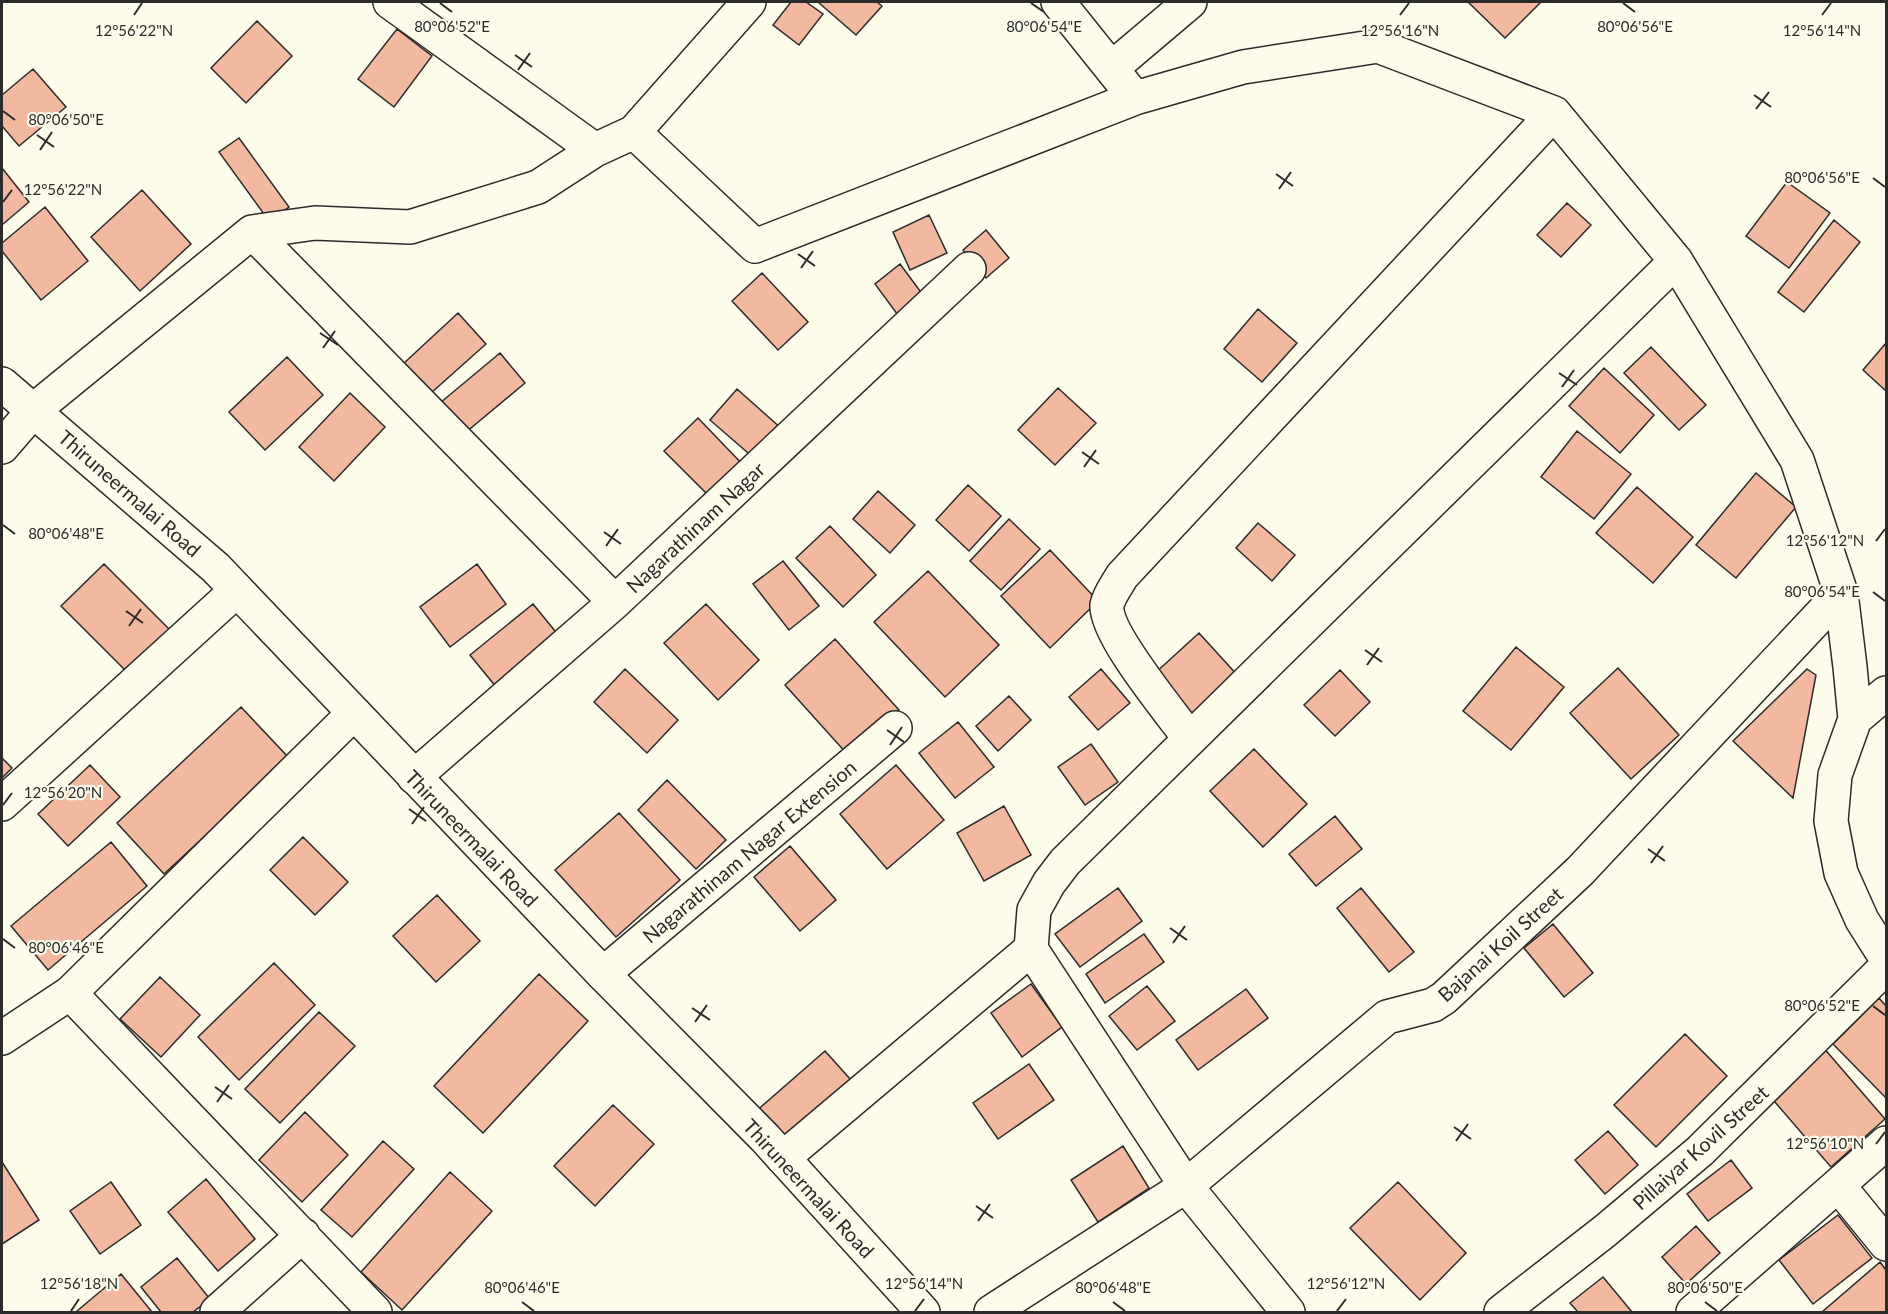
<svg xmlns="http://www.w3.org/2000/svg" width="1888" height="1314" font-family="Lato,sans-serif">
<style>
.building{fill:#f2b8a0;stroke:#2b2b2b;stroke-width:1.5}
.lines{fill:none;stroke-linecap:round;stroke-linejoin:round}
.minor-casing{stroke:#2b2b2b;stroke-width:36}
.tertiary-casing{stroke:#2b2b2b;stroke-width:36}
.minor{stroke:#fdfbea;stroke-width:33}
.tertiary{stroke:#fdfbea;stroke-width:33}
.ticks{fill:none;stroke:#2b2b2b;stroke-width:2}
.labels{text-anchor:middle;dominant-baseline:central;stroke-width:4.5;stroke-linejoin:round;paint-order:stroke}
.street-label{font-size:20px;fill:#2b2b2b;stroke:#fdfbea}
.ticks-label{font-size:15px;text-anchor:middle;fill:#2b2b2b;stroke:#fdfbea;stroke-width:4.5;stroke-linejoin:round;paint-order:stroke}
</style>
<rect width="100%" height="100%" fill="#fdfbea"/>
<path class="building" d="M 791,2 L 806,2 L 823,14 L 799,45 L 773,25 Z
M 818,2 L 877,2 L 882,6 L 856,35 Z
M 1468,2 L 1541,2 L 1505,38 Z
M 257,21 L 292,56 L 246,103 L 211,68 Z
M 397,29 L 432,56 L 394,107 L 358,79 Z
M 33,69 L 66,107 L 19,146 L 2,126 L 2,95 Z
M 239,138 L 289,207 L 269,221 L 219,152 Z
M 2,168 L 29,202 L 2,225 Z
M 1787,182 L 1830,213 L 1789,268 L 1746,236 Z
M 142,190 L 191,244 L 140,291 L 91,237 Z
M 1567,203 L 1591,225 L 1561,257 L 1537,235 Z
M 45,207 L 88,261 L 41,300 L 2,251 L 2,243 Z
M 929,215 L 947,253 L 910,270 L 893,232 Z
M 1834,220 L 1860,242 L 1804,312 L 1778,292 Z
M 986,230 L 1009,258 L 986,278 L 963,250 Z
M 900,264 L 929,303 L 903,322 L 875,284 Z
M 762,273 L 808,322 L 778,350 L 732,301 Z
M 1258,309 L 1297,343 L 1262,382 L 1224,349 Z
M 458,313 L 486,344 L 431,393 L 403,364 Z
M 1886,343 L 1886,391 L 1863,370 Z
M 1651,347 L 1706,405 L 1679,430 L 1624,373 Z
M 500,353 L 525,383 L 459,438 L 434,408 Z
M 287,357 L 323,395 L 265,450 L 229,412 Z
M 1604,368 L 1654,415 L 1620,453 L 1569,406 Z
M 1058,388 L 1096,423 L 1055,465 L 1018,430 Z
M 737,389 L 782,429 L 755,459 L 710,420 Z
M 350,393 L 385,427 L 334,481 L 299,447 Z
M 698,418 L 746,468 L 713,500 L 664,451 Z
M 1577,431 L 1631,474 L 1594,519 L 1541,477 Z
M 1756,473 L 1796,507 L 1736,578 L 1696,545 Z
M 968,485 L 1001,516 L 969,551 L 936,520 Z
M 1637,487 L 1693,537 L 1653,583 L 1596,533 Z
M 878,491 L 915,525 L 890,553 L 853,519 Z
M 1009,519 L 1040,549 L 1001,590 L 970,561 Z
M 1258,523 L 1295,555 L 1272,581 L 1236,548 Z
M 830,526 L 876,575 L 843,607 L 796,558 Z
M 1050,550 L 1098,601 L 1050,648 L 1001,596 Z
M 783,561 L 819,606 L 789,630 L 753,584 Z
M 104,564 L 174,634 L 132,677 L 61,606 Z
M 477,564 L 506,604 L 450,647 L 420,607 Z
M 928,571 L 999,645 L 945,697 L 874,622 Z
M 533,604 L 564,642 L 501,693 L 470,655 Z
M 706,604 L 759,660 L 718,700 L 664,643 Z
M 1199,633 L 1239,677 L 1193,719 L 1153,675 Z
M 835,639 L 899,710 L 848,755 L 785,685 Z
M 1516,647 L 1564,687 L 1511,750 L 1463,711 Z
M 1618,668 L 1679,735 L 1631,779 L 1570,713 Z
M 625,669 L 678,720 L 647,753 L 594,702 Z
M 1101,669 L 1130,703 L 1098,730 L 1069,697 Z
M 1807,669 L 1816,675 L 1793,798 L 1733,741 Z
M 1340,670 L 1370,702 L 1335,736 L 1304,705 Z
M 1009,696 L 1031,720 L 998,751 L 976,726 Z
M 241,707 L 289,758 L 164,874 L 117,823 Z
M 958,722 L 994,767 L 955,798 L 919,753 Z
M 1091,744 L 1118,782 L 1085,805 L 1058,767 Z
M 1254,749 L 1307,804 L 1263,847 L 1210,791 Z
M 2,758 L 12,768 L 2,778 Z
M 90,765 L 120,797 L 68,846 L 38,814 Z
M 896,765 L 944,820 L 887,869 L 840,814 Z
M 667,780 L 726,840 L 696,869 L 638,810 Z
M 1004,806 L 1031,855 L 984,881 L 957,833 Z
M 619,813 L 680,880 L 616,937 L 555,870 Z
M 1335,816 L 1362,849 L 1316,886 L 1289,854 Z
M 303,837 L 348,882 L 315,915 L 270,870 Z
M 111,842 L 147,886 L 48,970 L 11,926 Z
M 790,846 L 836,900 L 800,931 L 754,877 Z
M 1118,888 L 1142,921 L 1080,967 L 1055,934 Z
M 1361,888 L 1414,952 L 1389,972 L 1337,908 Z
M 437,895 L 480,941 L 436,982 L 393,936 Z
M 1553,924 L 1593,973 L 1564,997 L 1524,948 Z
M 1144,934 L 1164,962 L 1105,1003 L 1086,974 Z
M 274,963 L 315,1005 L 239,1080 L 198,1037 Z
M 539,974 L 588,1021 L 483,1133 L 434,1086 Z
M 160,977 L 200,1015 L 161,1057 L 120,1019 Z
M 1031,984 L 1062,1027 L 1022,1057 L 991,1013 Z
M 1147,986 L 1175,1021 L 1137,1050 L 1109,1016 Z
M 1246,989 L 1268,1018 L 1198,1070 L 1176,1040 Z
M 1879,998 L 1886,1006 L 1886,1098 L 1833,1044 Z
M 319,1012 L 355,1046 L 280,1123 L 245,1089 Z
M 1685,1034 L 1727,1076 L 1656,1147 L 1614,1105 Z
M 1822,1046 L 1885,1119 L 1831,1167 L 1768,1094 Z
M 825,1051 L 851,1080 L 781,1142 L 755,1112 Z
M 1029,1064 L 1054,1100 L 998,1139 L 973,1103 Z
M 613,1105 L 654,1144 L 595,1206 L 554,1166 Z
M 305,1112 L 348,1155 L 302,1202 L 259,1160 Z
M 1608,1131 L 1638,1165 L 1605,1194 L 1575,1160 Z
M 383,1141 L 414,1169 L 352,1237 L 321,1210 Z
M 1123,1146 L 1149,1188 L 1098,1222 L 1071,1180 Z
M 1731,1160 L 1752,1188 L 1708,1221 L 1687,1194 Z
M 2,1162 L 39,1220 L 2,1244 Z
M 450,1172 L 492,1211 L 402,1310 L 361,1272 Z
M 206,1179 L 255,1239 L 218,1271 L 168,1212 Z
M 111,1182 L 141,1225 L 100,1254 L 70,1211 Z
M 1398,1182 L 1466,1253 L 1420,1300 L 1350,1228 Z
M 1838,1215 L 1872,1258 L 1813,1304 L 1779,1260 Z
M 1696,1226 L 1720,1253 L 1686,1284 L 1662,1257 Z
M 177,1258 L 210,1299 L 193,1312 L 161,1312 L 141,1287 Z
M 1880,1262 L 1886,1270 L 1886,1312 L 1822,1312 Z
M 121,1274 L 152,1312 L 78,1312 L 77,1311 Z
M 1603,1277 L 1632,1312 L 1578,1312 L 1570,1303 Z"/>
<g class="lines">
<g class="minor-casing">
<path id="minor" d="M 390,2 L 595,150
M 1058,2 L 1135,98
M 1112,68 L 1190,2
M 634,132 L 755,246 L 1135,98 L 1243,67 L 1378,46 L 1554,113 L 1676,261 L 1797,460 L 1841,593 L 1850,667 L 1855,719 L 1835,775 L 1831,821 L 1841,873 L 1862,920 L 1886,958
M 252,232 L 615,602
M 2,447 L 34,410 L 252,232 L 315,223 L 410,227 L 538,187 L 595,150 L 634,132 L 749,2
M 1855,719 L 1886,693
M 1190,739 C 1172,714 1104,633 1107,605 C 1109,595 1117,585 1122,576 L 1554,113
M 414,777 L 615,602 L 969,269
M 2,804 L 237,590
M 1031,949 L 1186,1186 L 1288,1312
M 603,974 L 895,728
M 70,993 L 375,1312
M 2,1038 L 70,993 L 354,713
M 783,1158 L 1031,949 L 1034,910 L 1049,883 L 1065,862 L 1676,261
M 1838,1185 L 1886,1244
M 217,1312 L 303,1235
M 991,1312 L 1186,1186 L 1387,1017 L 1433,1005 L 1444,998 L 1580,871 L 1841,593
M 1501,1312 L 1605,1231 L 1700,1151 L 1886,967
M 1693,1312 L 1886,1143"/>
</g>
<g class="tertiary-casing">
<path id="tertiary" d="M 2,384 L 216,568 L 603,974 L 765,1138 L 923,1312"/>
</g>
<use href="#minor" class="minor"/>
<use href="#tertiary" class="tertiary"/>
</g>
<path class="ticks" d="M 440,3 L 452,12M 1031,3 L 1044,12M 1623,3 L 1635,12M 134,15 L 142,3M 1400,15 L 1409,3M 1822,15 L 1831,3M 515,55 L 532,67M 518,70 L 530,53M 1754,95 L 1771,107M 1756,109 L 1769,92M 3,111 L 15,120M 37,135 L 54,147M 40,150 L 52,132M 1276,174 L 1293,186M 1873,178 L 1885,187M 1279,189 L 1291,172M 3,202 L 12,190M 798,254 L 815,266M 801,268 L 813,251M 320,333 L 338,345M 323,348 L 335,331M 1559,373 L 1577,385M 1562,387 L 1574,370M 1082,452 L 1099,464M 1084,467 L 1096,450M 3,525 L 15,534M 604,532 L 621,544M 1876,541 L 1885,529M 606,546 L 618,529M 1873,592 L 1885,601M 126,611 L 143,623M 129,626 L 141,609M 1365,650 L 1382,662M 1367,665 L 1379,648M 887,730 L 904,742M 890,745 L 902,727M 3,805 L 12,793M 409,809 L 426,821M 412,824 L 424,807M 1648,849 L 1665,861M 1651,863 L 1663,846M 1170,928 L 1187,940M 3,939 L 15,948M 1173,943 L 1185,926M 1873,1006 L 1885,1015M 692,1008 L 710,1020M 695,1022 L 707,1005M 215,1087 L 232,1099M 217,1102 L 229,1085M 1454,1127 L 1471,1139M 1456,1141 L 1468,1124M 1876,1144 L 1885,1132M 976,1206 L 993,1218M 978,1221 L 990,1204M 522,1302 L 534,1311M 1113,1302 L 1125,1311M 1705,1302 L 1717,1311M 71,1311 L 79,1299M 915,1311 L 924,1299M 1337,1311 L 1346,1299"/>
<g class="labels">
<g class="street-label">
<text transform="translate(130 493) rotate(41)">Thiruneermalai Road</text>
<text transform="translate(695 527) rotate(-43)">Nagarathinam Nagar</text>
<text transform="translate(472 838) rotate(46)">Thiruneermalai Road</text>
<text transform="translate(749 851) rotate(-40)">Nagarathinam Nagar Extension</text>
<text transform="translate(1500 944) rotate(-42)">Bajanai Koil Street</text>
<text transform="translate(1700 1147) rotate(-42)">Pillaiyar Kovil Street</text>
<text transform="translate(809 1188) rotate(47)">Thiruneermalai Road</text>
</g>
</g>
<g class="ticks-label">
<text x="452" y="32">80°06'52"E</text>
<text x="1044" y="32">80°06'54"E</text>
<text x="1635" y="32">80°06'56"E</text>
<text x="134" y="36">12°56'22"N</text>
<text x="1822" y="36">12°56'14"N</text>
<text x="1400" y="36">12°56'16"N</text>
<text x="66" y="125">80°06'50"E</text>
<text x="1822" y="183">80°06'56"E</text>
<text x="63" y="195">12°56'22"N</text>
<text x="66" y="539">80°06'48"E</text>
<text x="1825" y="546">12°56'12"N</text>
<text x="1822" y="597">80°06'54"E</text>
<text x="63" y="798">12°56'20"N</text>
<text x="66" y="953">80°06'46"E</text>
<text x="1822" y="1011">80°06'52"E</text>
<text x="1825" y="1149">12°56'10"N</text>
<text x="79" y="1289">12°56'18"N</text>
<text x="924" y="1289">12°56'14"N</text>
<text x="1346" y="1289">12°56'12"N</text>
<text x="522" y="1293">80°06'46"E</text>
<text x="1113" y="1293">80°06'48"E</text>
<text x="1705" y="1293">80°06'50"E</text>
</g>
<rect width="1888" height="1314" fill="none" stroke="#2b2b2b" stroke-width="6"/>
</svg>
